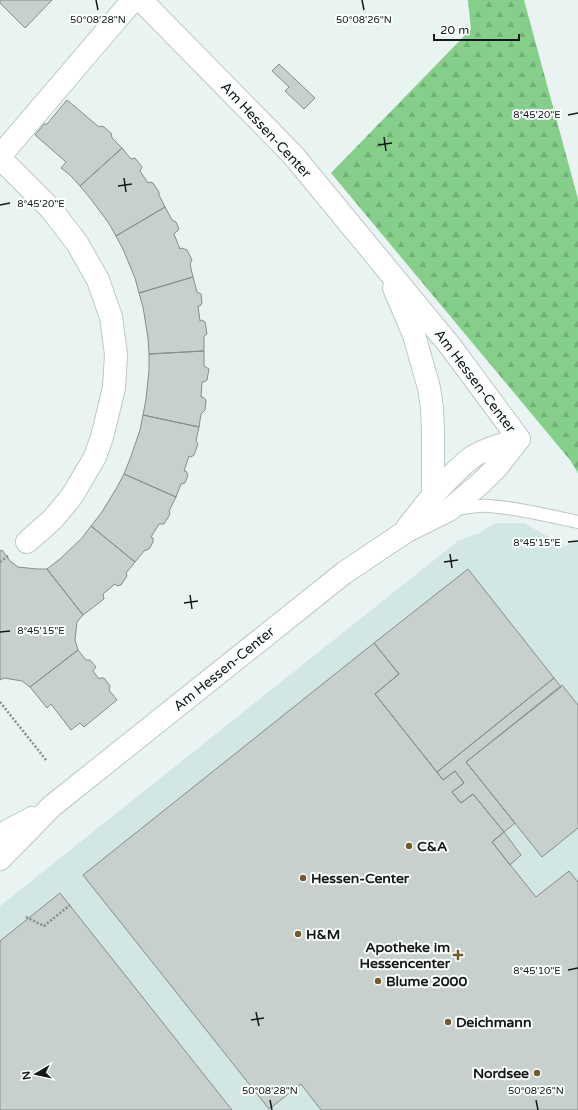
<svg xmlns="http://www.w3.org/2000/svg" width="578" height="1110" font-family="'Varela Round',sans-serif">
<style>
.built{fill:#d2e6e4}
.forest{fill:url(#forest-firs)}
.building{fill:#c7d0cc;stroke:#858e8a}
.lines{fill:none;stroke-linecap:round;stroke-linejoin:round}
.service-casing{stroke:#bec8c7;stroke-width:14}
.minor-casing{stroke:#bec8c7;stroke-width:24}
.path{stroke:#858c8c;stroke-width:2.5;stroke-dasharray:2 2;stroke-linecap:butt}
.service{stroke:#fff;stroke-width:12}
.minor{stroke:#fff;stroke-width:22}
.ticks{fill:none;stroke:#151919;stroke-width:1.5}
.poi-dot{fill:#725a2b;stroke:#fbfffe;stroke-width:1.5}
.labels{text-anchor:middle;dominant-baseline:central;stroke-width:4;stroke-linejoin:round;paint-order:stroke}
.street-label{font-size:14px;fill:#151919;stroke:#fbfffe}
.poi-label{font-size:14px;font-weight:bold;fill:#151919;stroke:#fbfffe;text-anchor:start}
.ticks-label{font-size:10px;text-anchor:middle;fill:#151919;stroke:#fbfffe;stroke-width:4;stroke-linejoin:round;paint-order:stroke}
</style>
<defs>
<pattern id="forest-firs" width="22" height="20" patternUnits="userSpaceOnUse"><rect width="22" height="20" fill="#85cf8a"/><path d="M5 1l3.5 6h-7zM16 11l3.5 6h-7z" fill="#72b176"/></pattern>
</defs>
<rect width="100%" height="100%" fill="#e8f3f2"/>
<path class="built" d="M 495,523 L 524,523 L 565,546 L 578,541 L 578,1110 L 0,1110 L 0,906 L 458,541 L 479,533 Z"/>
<path class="forest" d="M 468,0 L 524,0 L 578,199 L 578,473 L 570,460 L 331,173 L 471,29 Z"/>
<path class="building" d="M 0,0 L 52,0 L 25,28 L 0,3 Z
M 279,64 L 315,98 L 304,109 L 285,91 L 289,87 L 272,71 Z
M 67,100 L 99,127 L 101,126 L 104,127 L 111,133 L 112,138 L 122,148 L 80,186 L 70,175 L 61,168 L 66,162 L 35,135 L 44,124 L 47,124 Z
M 122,148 L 131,159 L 135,158 L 142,167 L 140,171 L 148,183 L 150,182 L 153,183 L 159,192 L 159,195 L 165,207 L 116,236 L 108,222 L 90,198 L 80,186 Z
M 165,207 L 172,220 L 176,222 L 179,229 L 174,234 L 180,249 L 182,248 L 187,250 L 192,260 L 190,264 L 193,277 L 139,293 L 135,278 L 123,249 L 116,236 Z
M 193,277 L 197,292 L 201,294 L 202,303 L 200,306 L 198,306 L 200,321 L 202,320 L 205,322 L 207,334 L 204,336 L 204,351 L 149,354 L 148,338 L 143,307 L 139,293 Z
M 204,351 L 204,366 L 209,369 L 207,380 L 204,382 L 202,382 L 201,397 L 203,397 L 206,400 L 205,410 L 201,414 L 199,427 L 143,415 L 146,399 L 149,370 L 149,354 Z
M 143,415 L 199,427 L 196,441 L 198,444 L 194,455 L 191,457 L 189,456 L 184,471 L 186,471 L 188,475 L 185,483 L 181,484 L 176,497 L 124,474 L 130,459 L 140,430 Z
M 124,474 L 176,497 L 169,511 L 170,514 L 164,524 L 159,524 L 151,537 L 153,538 L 153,542 L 149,549 L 144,551 L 135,562 L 91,526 L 102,512 L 116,489 Z
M 91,526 L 135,562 L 126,573 L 127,576 L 121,585 L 117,586 L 115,584 L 103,594 L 104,599 L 83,615 L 47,569 L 60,559 L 82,538 Z
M 2,550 L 10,561 L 18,567 L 37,569 L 47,569 L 83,615 L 77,622 L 75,640 L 78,650 L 30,687 L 22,681 L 4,678 L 0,680 L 0,551 Z
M 468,569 L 554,678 L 437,772 L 375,694 L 399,674 L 374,643 Z
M 374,643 L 399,674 L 375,694 L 443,780 L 455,771 L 464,783 L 452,792 L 461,803 L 473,794 L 504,832 L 492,842 L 536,897 L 569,871 L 578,882 L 578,1110 L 321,1110 L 301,1084 L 269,1109 L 83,875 Z
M 78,650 L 86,660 L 90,660 L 96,667 L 93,671 L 99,679 L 100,678 L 104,678 L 110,686 L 109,690 L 117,700 L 84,727 L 80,723 L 71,730 L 51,704 L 47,708 L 30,687 Z
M 554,678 L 561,687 L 466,762 L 515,823 L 504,832 L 473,794 L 461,803 L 452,792 L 464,783 L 455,771 L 443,780 L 437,772 Z
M 562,685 L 578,705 L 578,828 L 542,857 L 466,762 Z
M 504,832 L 521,855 L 510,865 L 492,842 Z
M 60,893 L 232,1110 L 0,1110 L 0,941 Z"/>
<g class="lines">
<g class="service-casing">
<path id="service" d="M 455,509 C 466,508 477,505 489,506 C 519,508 549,516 578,522"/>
</g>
<g class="minor-casing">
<path id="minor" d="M 141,0 L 293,155 L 451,347 L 519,439
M 0,156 L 133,0
M 0,158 L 50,208 L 77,243 L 98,280 L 111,317 L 116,354 L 114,388 L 102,437 L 95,457 L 72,496 L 53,519 L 27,542
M 394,288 L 414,335 L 429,388 L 432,408 L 433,432 L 433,495 L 407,528
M 433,495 C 446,482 459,466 474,456 C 487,448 504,444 519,439
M 0,835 L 32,818
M 0,859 L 52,806 L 344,573 L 405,532 L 449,510 L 482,482 L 497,467 L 519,439"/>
</g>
<path class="path" d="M 0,562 L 8,556
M 0,702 L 46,760
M 26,917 L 44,926 L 70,905"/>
<use href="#service" class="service"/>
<use href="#minor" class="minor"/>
</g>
<path class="ticks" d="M 96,0 L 98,10M 362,0 L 364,10M 568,115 L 578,113M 384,137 L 386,151M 378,145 L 392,143M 124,178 L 126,192M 118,186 L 132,184M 0,205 L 10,203M 568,542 L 578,541M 450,554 L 452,568M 444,562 L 458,560M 190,595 L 192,609M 184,603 L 198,601M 0,632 L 10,631M 568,970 L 578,968M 256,1012 L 259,1026M 251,1020 L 264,1018M 270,1100 L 272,1110M 536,1100 L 538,1110"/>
<g class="poi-dot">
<circle cx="409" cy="846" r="4"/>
<circle cx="303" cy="878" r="4"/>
<circle cx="298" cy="934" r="4"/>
<path d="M456 949h4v4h4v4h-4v4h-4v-4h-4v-4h4z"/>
<circle cx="378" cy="981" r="4"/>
<circle cx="448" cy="1022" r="4"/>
<circle cx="537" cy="1073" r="4"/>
</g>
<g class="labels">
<g class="street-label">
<text transform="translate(266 130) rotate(47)">Am Hessen-Center</text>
<text transform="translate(475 381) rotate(53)">Am Hessen-Center</text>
<text transform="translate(224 669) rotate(-39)">Am Hessen-Center</text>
</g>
<g class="poi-label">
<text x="417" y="846">C&amp;A</text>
<text x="311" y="878">Hessen-Center</text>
<text x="306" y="934">H&amp;M</text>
<text x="450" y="947" text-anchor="end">Apotheke im<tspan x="450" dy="16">Hessencenter</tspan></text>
<text x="386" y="981">Blume 2000</text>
<text x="456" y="1022">Deichmann</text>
<text x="529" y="1073" text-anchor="end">Nordsee</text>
</g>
</g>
<g class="ticks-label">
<text x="98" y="23">50°08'28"N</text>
<text x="364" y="23">50°08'26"N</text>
<text x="537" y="118">8°45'20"E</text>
<text x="41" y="207">8°45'20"E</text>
<text x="537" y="546">8°45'15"E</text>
<text x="41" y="634">8°45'15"E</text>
<text x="537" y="974">8°45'10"E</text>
<text x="270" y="1094">50°08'28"N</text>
<text x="536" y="1094">50°08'26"N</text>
</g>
<g transform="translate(36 1074) rotate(261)" stroke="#fbfffe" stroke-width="3" paint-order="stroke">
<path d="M0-3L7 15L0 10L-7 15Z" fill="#151919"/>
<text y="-6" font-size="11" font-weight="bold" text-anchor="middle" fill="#151919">N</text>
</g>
<path d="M434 34v6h85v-6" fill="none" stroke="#151919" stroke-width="2"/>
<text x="440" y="34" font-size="12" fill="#151919" stroke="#fbfffe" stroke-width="3" paint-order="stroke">20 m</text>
</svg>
